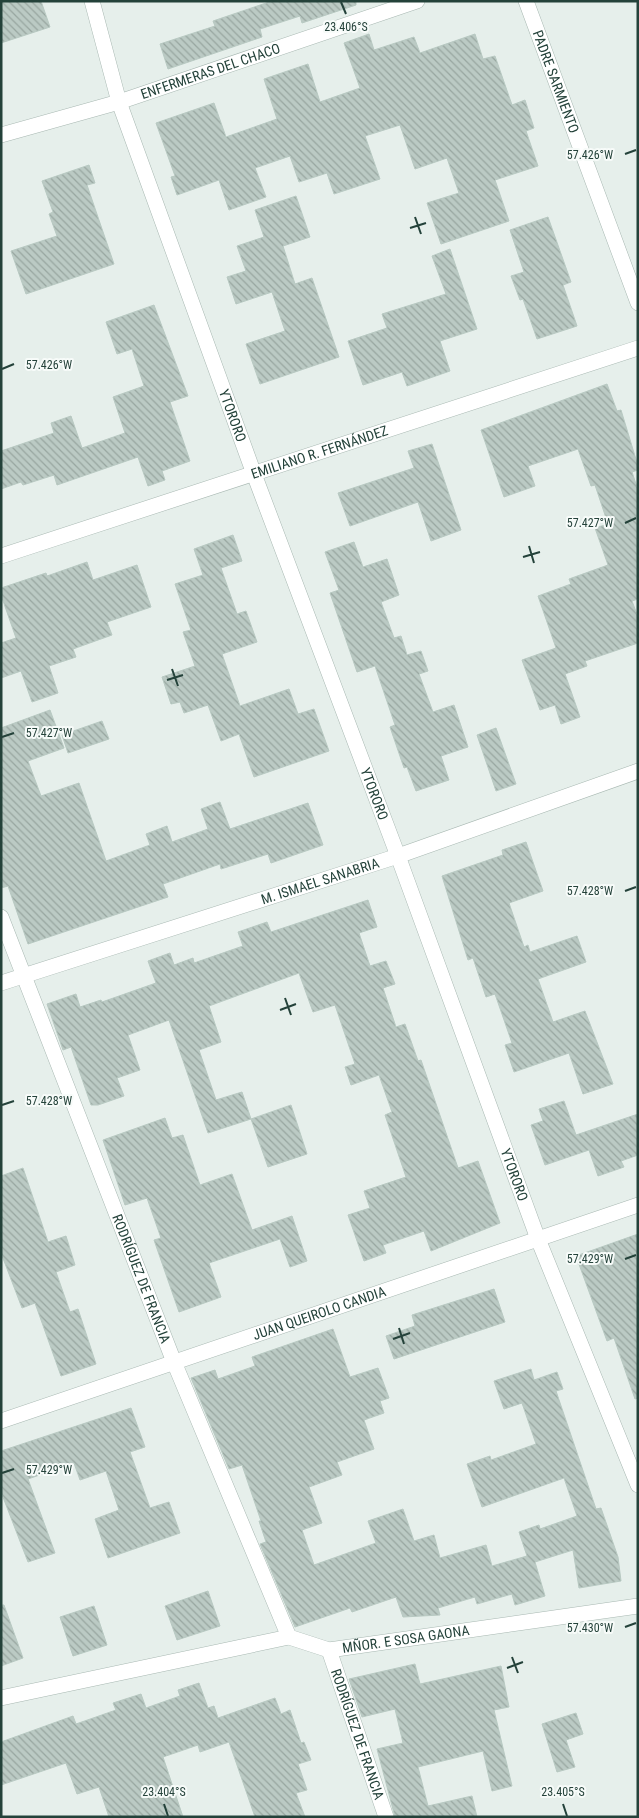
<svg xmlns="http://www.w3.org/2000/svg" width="639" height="1818" font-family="'Roboto Condensed',sans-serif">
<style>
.building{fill:url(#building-back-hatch);stroke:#b8c9c2}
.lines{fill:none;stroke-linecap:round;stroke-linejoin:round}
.minor-casing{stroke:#a8b8b2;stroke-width:16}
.minor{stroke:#fff;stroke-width:15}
.ticks{fill:none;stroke:#24423a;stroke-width:2}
.labels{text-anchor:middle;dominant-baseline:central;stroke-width:4;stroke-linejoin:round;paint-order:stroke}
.street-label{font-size:14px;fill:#24423a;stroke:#f7fbf9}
.ticks-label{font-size:12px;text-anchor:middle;fill:#24423a;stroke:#f7fbf9;stroke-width:4;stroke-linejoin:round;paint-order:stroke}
</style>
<defs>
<pattern id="building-back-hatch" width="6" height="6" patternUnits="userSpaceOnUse" patternTransform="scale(1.25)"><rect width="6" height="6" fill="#bbcac4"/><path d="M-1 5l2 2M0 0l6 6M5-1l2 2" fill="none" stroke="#98a6a0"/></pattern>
</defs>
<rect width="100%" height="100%" fill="#e6efeb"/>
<path class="building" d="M 1,1 L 41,1 L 50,27 L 1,43 Z
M 272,1 L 356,1 L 356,5 L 302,23 L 300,16 L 260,29 L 262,37 L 168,69 L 160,44 L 215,26 L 213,21 Z
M 369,34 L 374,50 L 414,37 L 420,53 L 475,34 L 483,59 L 495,56 L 512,105 L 525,100 L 534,128 L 526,131 L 538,166 L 495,180 L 509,221 L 441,244 L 427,203 L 459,193 L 447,158 L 415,169 L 400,125 L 365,136 L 380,179 L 334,194 L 327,173 L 299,182 L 290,156 L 255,168 L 266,197 L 229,210 L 219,180 L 177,195 L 171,177 L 175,176 L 156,123 L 214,103 L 226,137 L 277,119 L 264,79 L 308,64 L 320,102 L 360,88 L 344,43 Z
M 89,165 L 95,183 L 87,185 L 114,264 L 26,294 L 11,251 L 57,236 L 49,214 L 53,212 L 42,181 Z
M 296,196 L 310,237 L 283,246 L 295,284 L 312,278 L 339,357 L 260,384 L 246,344 L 285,331 L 272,292 L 236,304 L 227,277 L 246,271 L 237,246 L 264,237 L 255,210 Z
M 548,217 L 571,282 L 563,285 L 577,326 L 537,339 L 523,299 L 520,300 L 511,276 L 524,272 L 510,230 Z
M 450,249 L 477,329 L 440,341 L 450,371 L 407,386 L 402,372 L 363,385 L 348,341 L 387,328 L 382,314 L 446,294 L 432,256 Z
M 154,305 L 188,396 L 170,402 L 190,461 L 162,471 L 165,480 L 148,486 L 138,457 L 57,485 L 54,475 L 23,485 L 21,482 L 1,489 L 1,451 L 54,433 L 51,423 L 71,416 L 82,448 L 125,433 L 113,397 L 144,386 L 132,349 L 117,354 L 106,322 Z
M 607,384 L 617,411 L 621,410 L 638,466 L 638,470 L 632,472 L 638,490 L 638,599 L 632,601 L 638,617 L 638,643 L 585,661 L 587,666 L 565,674 L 580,717 L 561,724 L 555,705 L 540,710 L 522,660 L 556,648 L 538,596 L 571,584 L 569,579 L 608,565 L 595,528 L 608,524 L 595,485 L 591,486 L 578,449 L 528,466 L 535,486 L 504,497 L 481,430 Z
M 432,444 L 461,530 L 431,541 L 418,502 L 350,526 L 338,493 L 414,468 L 408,451 Z
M 233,535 L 242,561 L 221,568 L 237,614 L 246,611 L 257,642 L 222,654 L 240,706 L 289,689 L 298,714 L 314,709 L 329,751 L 254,777 L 239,734 L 221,741 L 208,705 L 184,713 L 180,702 L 171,704 L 162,677 L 195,666 L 183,632 L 191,630 L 175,584 L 203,575 L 194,549 Z
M 354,542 L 363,567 L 387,559 L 399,595 L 381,602 L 394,638 L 401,636 L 407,655 L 421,651 L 428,671 L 419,674 L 433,712 L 454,705 L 468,747 L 441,756 L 449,780 L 416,791 L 407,767 L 404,768 L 390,727 L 395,725 L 375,666 L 357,672 L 330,593 L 339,590 L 325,552 Z
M 87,562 L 93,580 L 137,565 L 151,607 L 107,622 L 112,635 L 73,649 L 76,657 L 49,666 L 58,693 L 32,702 L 21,671 L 1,678 L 1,643 L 16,638 L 1,595 L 1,588 L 46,573 L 47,576 Z
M 50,710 L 64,748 L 28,761 L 41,796 L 79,783 L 106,861 L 150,845 L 146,834 L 167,826 L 172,842 L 208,829 L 201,809 L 220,802 L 230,829 L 308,803 L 323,845 L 271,863 L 268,854 L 221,869 L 220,864 L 163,884 L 168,897 L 28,944 L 8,886 L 1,888 L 1,728 Z
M 102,721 L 109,739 L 68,753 L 62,735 Z
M 496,728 L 516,784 L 496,791 L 477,735 Z
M 526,842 L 543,891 L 509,903 L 524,947 L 528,945 L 530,952 L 577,936 L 586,962 L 538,979 L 553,1022 L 585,1011 L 613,1084 L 583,1094 L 569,1053 L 514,1072 L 505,1045 L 512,1043 L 495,994 L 486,997 L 473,958 L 468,960 L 442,876 L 503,855 L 502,850 Z
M 368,900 L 377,927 L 359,933 L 370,966 L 386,961 L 395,984 L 383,988 L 396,1027 L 405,1024 L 418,1061 L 421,1060 L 458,1168 L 478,1161 L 500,1223 L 431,1251 L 424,1231 L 383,1245 L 386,1253 L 364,1261 L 348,1215 L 370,1208 L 364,1191 L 406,1177 L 385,1115 L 392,1112 L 379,1075 L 351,1085 L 345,1067 L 355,1064 L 335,1005 L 313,1012 L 299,973 L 209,1006 L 221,1042 L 199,1050 L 216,1100 L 242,1092 L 251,1119 L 208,1133 L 169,1020 L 128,1035 L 140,1070 L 117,1078 L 124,1096 L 98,1105 L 91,1105 L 71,1047 L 63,1050 L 47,1004 L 76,994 L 80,1007 L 101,1000 L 102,1002 L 156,983 L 148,961 L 170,953 L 174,965 L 193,958 L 194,963 L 243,946 L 238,932 L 267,922 L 271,932 Z
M 564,1101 L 576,1135 L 638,1114 L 638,1155 L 621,1161 L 624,1167 L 598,1176 L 589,1150 L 545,1165 L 531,1125 L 543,1121 L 539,1109 Z
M 291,1105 L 307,1154 L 268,1167 L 251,1119 Z
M 165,1118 L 172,1138 L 183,1135 L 200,1185 L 232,1174 L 252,1230 L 292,1216 L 307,1261 L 290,1267 L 280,1239 L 209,1263 L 221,1297 L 179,1312 L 154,1240 L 161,1238 L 147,1198 L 125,1205 L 103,1140 Z
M 23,1168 L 48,1242 L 66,1236 L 75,1265 L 56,1272 L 70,1312 L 78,1309 L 96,1364 L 61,1376 L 35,1303 L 22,1308 L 1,1253 L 1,1176 Z
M 638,1234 L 638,1398 L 635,1399 L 614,1338 L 607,1341 L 576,1256 Z
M 494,1289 L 505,1322 L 394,1359 L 386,1336 L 415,1326 L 412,1315 Z
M 333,1329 L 350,1377 L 378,1368 L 389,1398 L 380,1401 L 384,1413 L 364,1420 L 374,1449 L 337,1462 L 342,1475 L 309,1487 L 322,1523 L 302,1530 L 314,1565 L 376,1543 L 368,1521 L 403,1509 L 414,1541 L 434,1535 L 440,1558 L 486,1545 L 492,1566 L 527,1556 L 519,1532 L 539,1525 L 540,1529 L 577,1516 L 564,1478 L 482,1507 L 467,1464 L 490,1456 L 491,1460 L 536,1444 L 522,1403 L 504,1409 L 494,1381 L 531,1369 L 534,1380 L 557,1372 L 563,1389 L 556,1391 L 596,1509 L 601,1508 L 618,1557 L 621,1581 L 579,1588 L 573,1550 L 535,1562 L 545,1596 L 515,1605 L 512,1594 L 477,1604 L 475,1597 L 438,1608 L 440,1615 L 403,1617 L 396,1597 L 352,1612 L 350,1608 L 295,1627 L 260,1544 L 266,1542 L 259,1521 L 261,1521 L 242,1465 L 229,1469 L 191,1378 L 215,1370 L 218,1379 L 255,1366 L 252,1357 Z
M 131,1408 L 145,1447 L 130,1452 L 150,1508 L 169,1502 L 180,1533 L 108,1558 L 95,1519 L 119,1510 L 106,1471 L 80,1480 L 74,1463 L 28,1479 L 55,1553 L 28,1562 L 1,1492 L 1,1451 Z
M 208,1591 L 220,1626 L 177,1640 L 165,1606 Z
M 1,1605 L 4,1605 L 23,1658 L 1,1666 Z
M 94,1606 L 107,1645 L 73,1656 L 60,1617 Z
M 415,1664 L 420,1684 L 501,1666 L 509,1707 L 494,1710 L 512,1786 L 492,1791 L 483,1751 L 418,1767 L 428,1806 L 472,1796 L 477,1817 L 395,1817 L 377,1749 L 403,1743 L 395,1709 L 362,1717 L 349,1679 Z
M 199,1683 L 208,1708 L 214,1706 L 218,1718 L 275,1698 L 281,1714 L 290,1710 L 301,1743 L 304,1742 L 311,1760 L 298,1764 L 307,1790 L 296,1793 L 305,1817 L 255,1817 L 229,1742 L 200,1752 L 198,1745 L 163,1757 L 183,1817 L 109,1817 L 99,1787 L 77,1794 L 66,1763 L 1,1785 L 1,1742 L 73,1716 L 76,1724 L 116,1710 L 113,1703 L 141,1694 L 146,1708 L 180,1696 L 178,1690 Z
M 576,1713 L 583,1734 L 566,1740 L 575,1767 L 557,1772 L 542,1724 Z"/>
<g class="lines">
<g class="minor-casing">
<g id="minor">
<path id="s1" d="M 92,1 L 119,102 L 254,474 L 398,856 L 538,1239 L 638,1485"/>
<path id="s2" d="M 526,1 L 638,303"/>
<path id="s3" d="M 1,135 L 119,102 L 417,1"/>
<path id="s4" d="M 1,556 L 638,348"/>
<path id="s5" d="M 1,917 L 174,1362 L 289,1637"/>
<path id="s6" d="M 1,983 L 398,856 L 638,771"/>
<path id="s7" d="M 1,1421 L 638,1205"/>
<path id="s8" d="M 329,1650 L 386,1817"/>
<path id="s9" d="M 1,1698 L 289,1637 L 329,1650 L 638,1606"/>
</g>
</g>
<use href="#minor" class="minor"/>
</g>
<path class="ticks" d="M 341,2 L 346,14M 625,154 L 636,150M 415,217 L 421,234M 410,228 L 426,223M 2,369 L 14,364M 625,523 L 636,518M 529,546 L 534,563M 523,557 L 540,552M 172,669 L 178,686M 167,680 L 183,675M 2,737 L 14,733M 625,891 L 636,887M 285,998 L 291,1015M 280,1010 L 296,1004M 2,1105 L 14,1101M 625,1259 L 636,1255M 399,1328 L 404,1344M 393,1339 L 410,1333M 2,1473 L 14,1469M 625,1627 L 636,1623M 512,1657 L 518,1673M 507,1668 L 523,1662M 164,1804 L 168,1816M 563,1804 L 567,1816"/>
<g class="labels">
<g class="street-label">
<text stroke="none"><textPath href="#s3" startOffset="219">ENFERMERAS DEL CHACO</textPath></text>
<text stroke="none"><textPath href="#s2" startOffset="86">PADRE SARMIENTO</textPath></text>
<text stroke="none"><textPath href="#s1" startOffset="438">YTORORO</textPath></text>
<text stroke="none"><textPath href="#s4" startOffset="335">EMILIANO R. FERNÁNDEZ</textPath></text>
<text stroke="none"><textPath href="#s1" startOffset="842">YTORORO</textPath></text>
<text stroke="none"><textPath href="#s6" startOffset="335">M. ISMAEL SANABRIA</textPath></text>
<text stroke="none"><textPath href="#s1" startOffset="1248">YTORORO</textPath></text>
<text stroke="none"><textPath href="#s5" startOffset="388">RODRÍGUEZ DE FRANCIA</textPath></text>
<text stroke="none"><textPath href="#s7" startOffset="336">JUAN QUEIROLO CANDIA</textPath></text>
<text stroke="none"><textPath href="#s9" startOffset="414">MÑOR. E SOSA GAONA</textPath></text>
<text stroke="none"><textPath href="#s8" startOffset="89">RODRÍGUEZ DE FRANCIA</textPath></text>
</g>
</g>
<g class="ticks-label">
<text x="346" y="31">23.406°S</text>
<text x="590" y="159">57.426°W</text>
<text x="49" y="369">57.426°W</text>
<text x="590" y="527">57.427°W</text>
<text x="49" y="737">57.427°W</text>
<text x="590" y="895">57.428°W</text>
<text x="49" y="1105">57.428°W</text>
<text x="590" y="1263">57.429°W</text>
<text x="49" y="1474">57.429°W</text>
<text x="590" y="1632">57.430°W</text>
<text x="164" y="1796">23.404°S</text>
<text x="563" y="1796">23.405°S</text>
</g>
<rect width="639" height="1818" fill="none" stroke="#24423a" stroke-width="5"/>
</svg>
